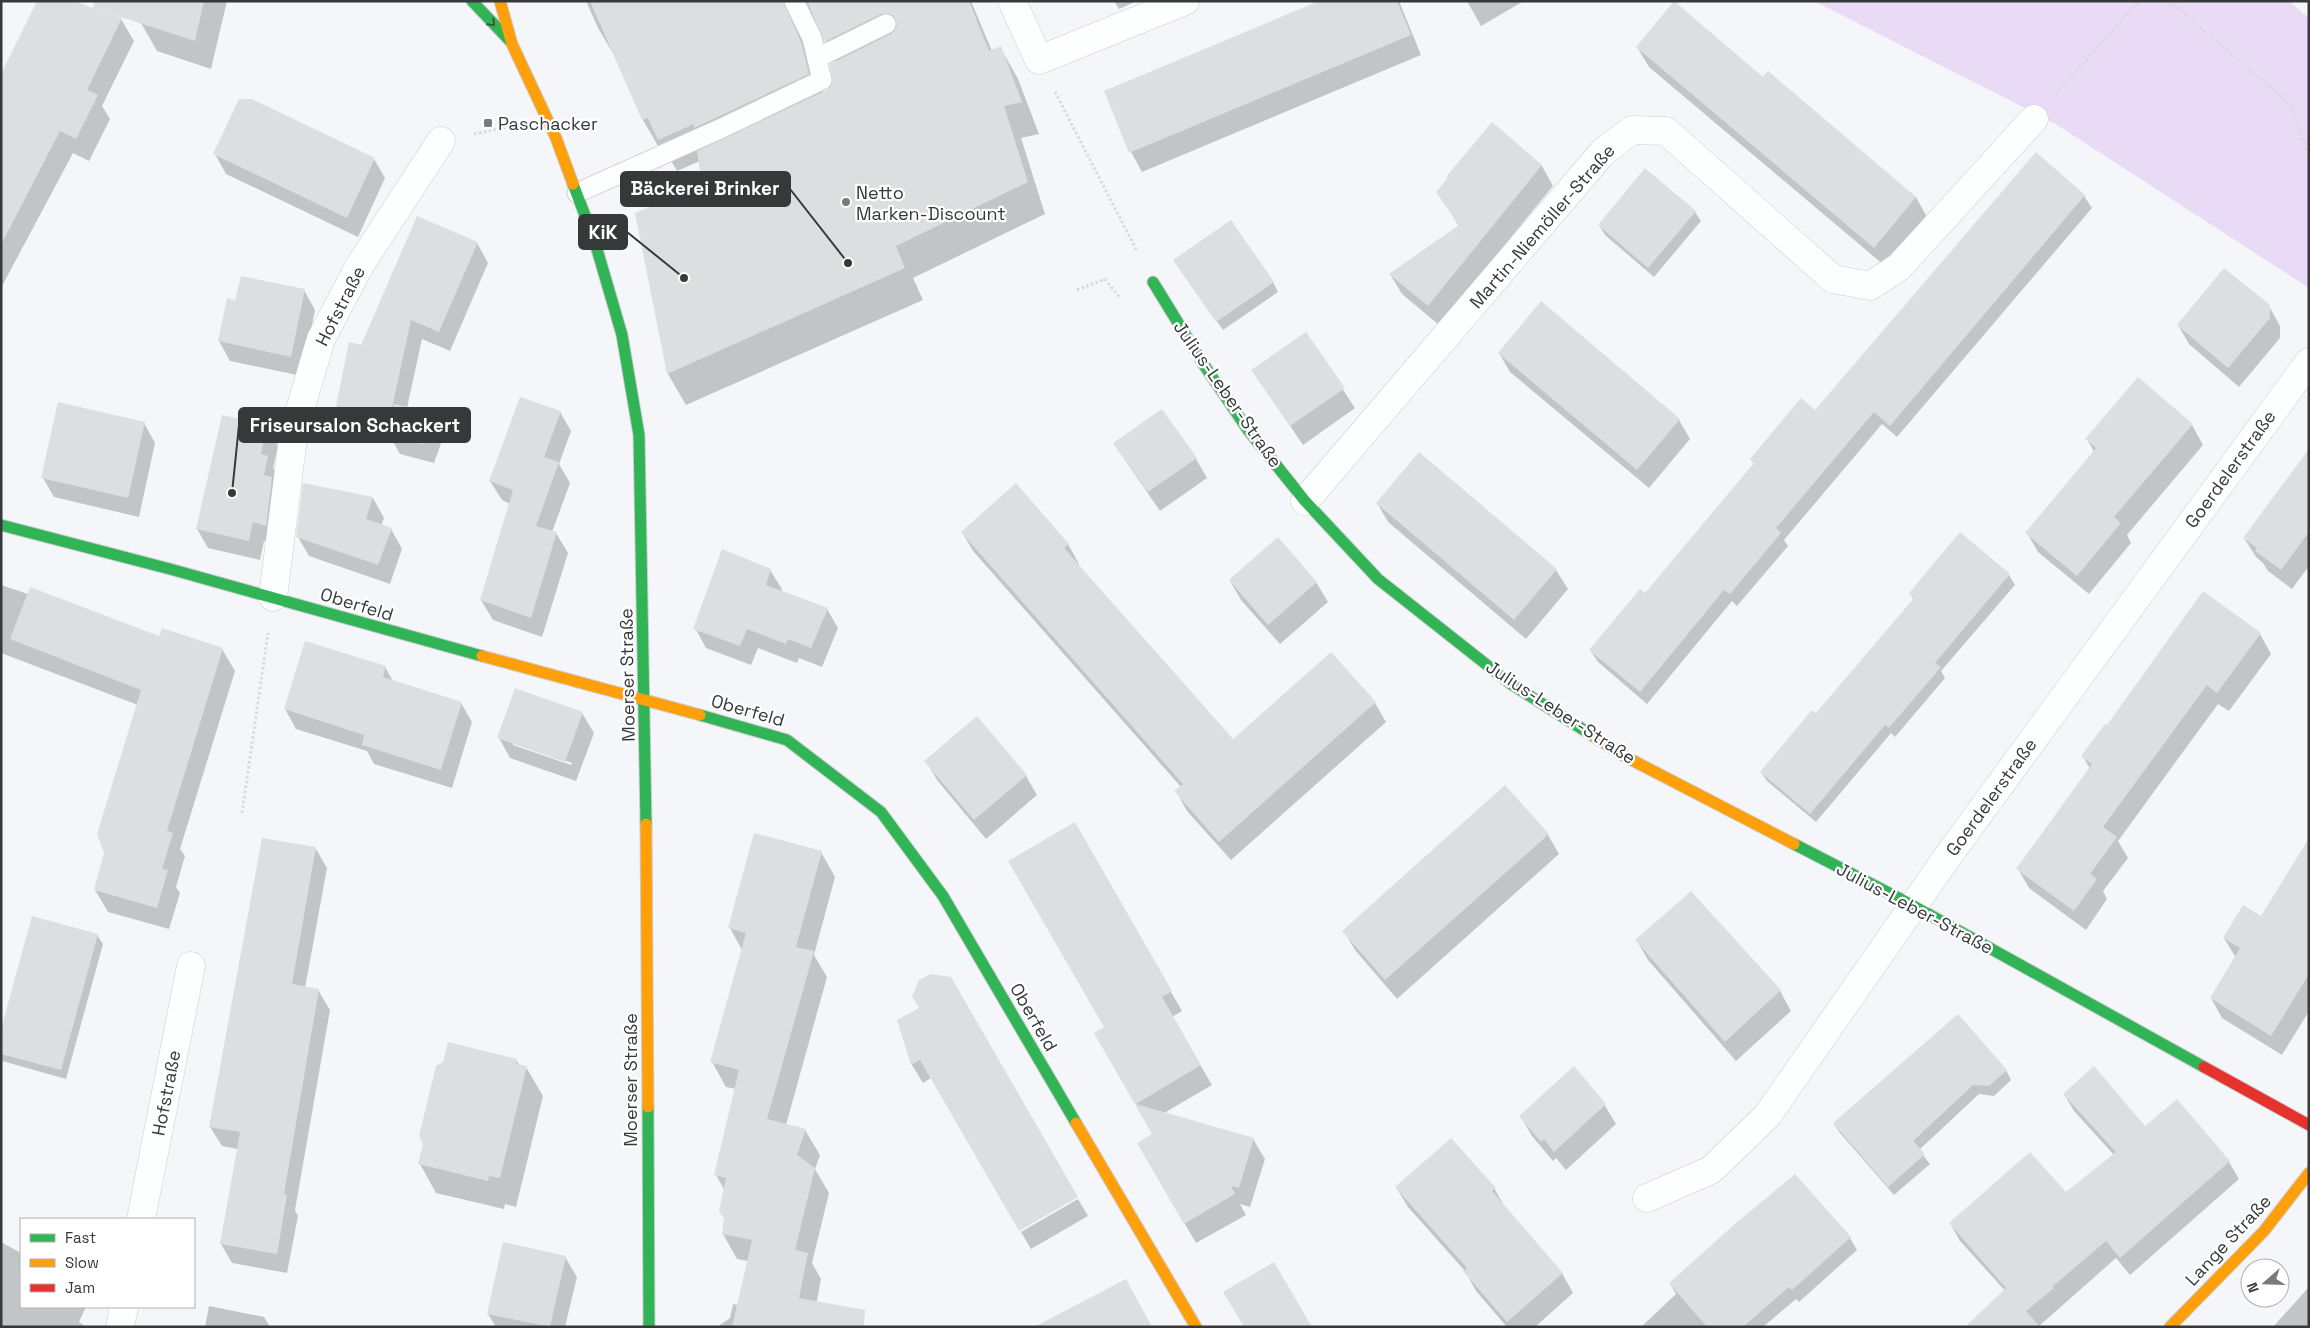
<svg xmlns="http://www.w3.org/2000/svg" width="2310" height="1328" font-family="'Space Grotesk',sans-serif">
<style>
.green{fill:#e9dbf6}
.shadow{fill:#0003;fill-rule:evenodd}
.building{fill:#dcdfe0}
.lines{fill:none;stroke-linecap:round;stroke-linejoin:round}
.lane-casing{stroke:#cccdd0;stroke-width:21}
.street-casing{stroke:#cccdd0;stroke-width:29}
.fast-casing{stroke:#cccdd0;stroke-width:13}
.slow-casing{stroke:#cccdd0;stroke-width:13}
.jam-casing{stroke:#cccdd0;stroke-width:13}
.path{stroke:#d9dada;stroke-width:3;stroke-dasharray:2.5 2.5;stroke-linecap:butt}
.lane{stroke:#fdfefe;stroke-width:19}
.street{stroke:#fdfefe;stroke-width:28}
.fast{stroke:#30b455;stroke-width:11}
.slow{stroke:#ff9f0a;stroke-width:11}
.jam{stroke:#e5322d;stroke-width:11}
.oneway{stroke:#345d42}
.poi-dot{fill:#787a7d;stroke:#fff;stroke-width:2}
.labels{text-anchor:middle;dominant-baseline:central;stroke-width:4.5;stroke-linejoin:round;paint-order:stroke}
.poi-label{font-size:18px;fill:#36383a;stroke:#fff;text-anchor:start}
.street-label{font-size:18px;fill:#36383a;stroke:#fff}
.leader{fill:none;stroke:#36383a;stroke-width:2}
.callout-dot{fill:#36383a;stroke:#fff;stroke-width:2}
.callout{fill:#36383a;stroke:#36383a;stroke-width:2}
.callout-label{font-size:19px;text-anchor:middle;font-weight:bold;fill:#fff}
</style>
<rect width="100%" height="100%" fill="#f4f6f9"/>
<path class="green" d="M 1814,1 L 2289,1 L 2309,18 L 2309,288 L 2054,123 Z"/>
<path class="shadow" d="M 146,1 L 227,1 L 211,69 L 157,51 L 141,23 Z
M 586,1 L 971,1 L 992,51 L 1000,47 L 1018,79 L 1039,134 L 1021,138 L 1045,214 L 913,278 L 923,300 L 686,405 L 668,374 L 637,214 L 703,187 L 700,161 L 677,171 L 665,150 L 661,151 L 643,120 L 617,60 L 598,28 ZM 814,21 L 818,23 L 837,62 L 834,82 L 828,91 L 823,93 L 819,75 L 801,38 L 800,32 L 807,23 Z
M 1114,1 L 1137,1 L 1119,9 Z
M 1321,1 L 1399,1 L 1421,55 L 1142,172 L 1131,152 L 1106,92 Z
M 1467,1 L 1524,1 L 1481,26 Z
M 121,19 L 134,41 L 102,106 L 110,119 L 89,161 L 73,153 L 1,288 L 1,77 Z
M 1637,47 L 1763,79 L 1916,197 L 1927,217 L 1885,266 L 1649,67 Z
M 1492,124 L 1542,166 L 1553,186 L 1439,325 L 1402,294 L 1390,274 L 1459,226 L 1438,192 L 1449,179 L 1447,177 Z
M 215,154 L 374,159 L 385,178 L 358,237 L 226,174 Z
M 2084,196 L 2092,208 L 1897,437 L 1882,424 L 1784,540 L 1788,546 L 1737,606 L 1732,601 L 1647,704 L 1598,662 L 1590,650 L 1645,595 L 1754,464 L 1751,459 L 1815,411 Z
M 1695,212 L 1701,221 L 1654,277 L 1605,235 L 1599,225 Z
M 477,243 L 488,263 L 450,351 L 422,339 L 407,408 L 433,413 L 445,432 L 434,463 L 400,454 L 388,433 L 349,426 L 337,406 L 362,346 Z
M 1181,270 L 1273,282 L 1278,292 L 1223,330 Z
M 304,290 L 315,310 L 302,376 L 230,361 L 219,341 L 236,301 Z
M 2269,306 L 2280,326 L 2280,338 L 2239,387 L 2189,344 L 2178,325 Z
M 1306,333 L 1355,408 L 1303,445 L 1253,371 Z
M 1499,353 L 1679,420 L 1690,439 L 1649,488 L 1510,372 Z
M 560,412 L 571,431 L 559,464 L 570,483 L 552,532 L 556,533 L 568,553 L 542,637 L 493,620 L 481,600 L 510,504 L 502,500 L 490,481 Z
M 144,423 L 155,443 L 139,517 L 54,497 L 43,478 Z
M 2192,425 L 2203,445 L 2127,535 L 2131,543 L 2089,594 L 2038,552 L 2027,533 L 2094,452 L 2087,439 Z
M 267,426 L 278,446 L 273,468 L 279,477 L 277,545 L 264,541 L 260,560 L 208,548 L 197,529 Z
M 1114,444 L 1196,459 L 1207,478 L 1160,511 Z
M 1419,454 L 1556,570 L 1568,589 L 1526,639 L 1388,522 L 1377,503 Z
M 2309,463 L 2309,566 L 2292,589 L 2268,571 L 2263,563 L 2256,557 L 2244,538 Z
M 373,498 L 384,518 L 381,526 L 391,529 L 402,549 L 390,584 L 309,556 L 298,537 Z
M 962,532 L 1068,544 L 1079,564 L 1078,565 L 1233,741 L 1331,653 L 1375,703 L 1386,722 L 1231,860 L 1187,811 L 1176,791 L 1181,787 L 973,551 Z
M 1960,534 L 2009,575 L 2015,585 L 1941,671 L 1945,678 L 1895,737 L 1891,733 L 1816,822 L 1767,781 L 1761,772 L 1816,715 L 1914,600 L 1910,593 Z
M 770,570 L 782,589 L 781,592 L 827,609 L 838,628 L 822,667 L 799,658 L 797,663 L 758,648 L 751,665 L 706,648 L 695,628 Z
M 1230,581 L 1316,582 L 1328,602 L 1280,644 L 1241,600 Z
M 1,585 L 160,638 L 222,649 L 235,671 L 180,849 L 185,856 L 176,887 L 180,893 L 169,929 L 108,912 L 95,890 L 106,853 L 138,705 L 1,653 Z
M 2260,634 L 2271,654 L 2229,711 L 2218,704 L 2118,841 L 2128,858 L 2103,891 L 2107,899 L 2086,930 L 2029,888 L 2018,869 L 2090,769 L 2083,756 L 2107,727 Z
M 385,667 L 393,681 L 461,703 L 472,722 L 452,788 L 374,764 L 367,751 L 296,729 L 285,709 Z
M 582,713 L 594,733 L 576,781 L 510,758 L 499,738 ZM 513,742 L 572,763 L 571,765 L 513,745 Z
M 926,761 L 1026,776 L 1037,795 L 986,839 L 937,780 Z
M 1505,787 L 1548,835 L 1559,854 L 1397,999 L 1355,950 L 1344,931 Z
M 1074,824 L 1182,1011 L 1172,1017 L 1212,1085 L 1164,1113 L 1253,1139 L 1265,1159 L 1250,1207 L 1240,1204 L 1246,1215 L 1196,1243 L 1138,1144 L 1154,1135 L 1096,1033 L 1105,1028 Z
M 2309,841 L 2309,1011 L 2282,1055 L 2222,1018 L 2211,998 L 2236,958 L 2224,938 L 2262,918 Z
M 316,849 L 327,868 L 305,988 L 318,990 L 330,1010 L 295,1210 L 298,1216 L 287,1273 L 232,1263 L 221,1244 L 238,1149 L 222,1146 L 210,1127 Z
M 821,852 L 835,877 L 814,955 L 827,977 L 786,1125 L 805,1130 L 820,1155 L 815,1169 L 829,1193 L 812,1263 L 821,1279 L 815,1311 L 823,1327 L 717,1327 L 730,1318 L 733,1304 L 738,1305 L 748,1261 L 737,1259 L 723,1234 L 725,1220 L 725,1191 L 716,1175 L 736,1089 L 726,1087 L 712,1062 L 742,950 L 730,928 Z
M 97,935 L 103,944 L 66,1079 L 2,1061 L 1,1034 Z
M 1637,941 L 1780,991 L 1791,1011 L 1736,1061 L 1648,960 Z
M 920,981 L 931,1078 L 923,1083 L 912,1065 L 899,1021 L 920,1008 Z
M 516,1060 L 520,1066 L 526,1067 L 543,1096 L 516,1207 L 505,1204 L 504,1209 L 436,1193 L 420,1164 L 425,1144 Z
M 2006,1070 L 2011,1080 L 1994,1096 L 1979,1094 L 1919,1150 L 1930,1164 L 1894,1195 L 1840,1133 L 1834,1124 Z
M 2064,1094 L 2145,1128 L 2176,1101 L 2229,1162 L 2239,1179 L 2130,1275 L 2116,1258 L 2038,1327 L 1960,1241 L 1950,1223 L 2066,1194 L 2114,1155 L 2074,1111 Z
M 1604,1104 L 1616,1124 L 1566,1170 L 1556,1158 L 1553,1161 L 1532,1136 L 1521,1117 Z
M 1794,1176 L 1850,1238 L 1857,1250 L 1799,1302 L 1796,1299 L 1763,1327 L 1641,1327 L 1676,1294 L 1670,1284 Z
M 1396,1187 L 1494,1188 L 1506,1209 L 1562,1273 L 1573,1293 L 1535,1327 L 1507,1327 L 1476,1291 L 1465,1271 L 1408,1207 Z
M 1078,1199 L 1088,1216 L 1031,1249 L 1021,1232 Z
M 1,1242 L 21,1253 L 21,1307 L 86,1307 L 79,1322 L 86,1327 L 1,1327 Z
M 565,1257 L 577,1277 L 565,1327 L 496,1327 L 488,1314 Z
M 2309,1287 L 2309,1327 L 2273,1327 Z
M 209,1306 L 264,1317 L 270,1327 L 205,1327 Z"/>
<path class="building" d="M 37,1 L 73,1 L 122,18 L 87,90 L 98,95 L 76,139 L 60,131 L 1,245 L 1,74 Z
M 94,1 L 204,1 L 195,41 L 93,8 Z
M 590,1 L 783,1 L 801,42 L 809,74 L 694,128 L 694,124 L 658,140 L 648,118 L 642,120 Z
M 807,1 L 969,1 L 989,51 L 1001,46 L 1022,102 L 1004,106 L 1028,182 L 896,246 L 905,268 L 667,374 L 635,213 L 702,186 L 697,151 L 827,90 L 833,82 L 830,64 L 891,34 L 897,25 L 893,15 L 881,14 L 824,42 Z
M 1319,1 L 1397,1 L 1411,35 L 1129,153 L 1104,91 Z
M 1674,1 L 1763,77 L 1768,71 L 1916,197 L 1874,248 L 1636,47 Z
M 239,99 L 252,99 L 375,158 L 347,218 L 213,154 Z
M 1492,122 L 1542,165 L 1428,306 L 1389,274 L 1459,225 L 1436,192 L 1448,178 L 1446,177 Z
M 2036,152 L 2085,195 L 1890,426 L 1874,412 L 1776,528 L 1781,533 L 1730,594 L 1724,590 L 1640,692 L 1589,650 L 1640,589 L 1645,593 L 1754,463 L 1750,459 L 1801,398 L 1815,410 Z
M 1645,168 L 1696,211 L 1648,268 L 1598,225 Z
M 417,216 L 478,242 L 439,332 L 411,320 L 390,417 L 336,406 L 349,342 L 361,345 Z
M 1231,220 L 1274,282 L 1216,322 L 1173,260 Z
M 2224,268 L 2270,305 L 2270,318 L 2228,368 L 2177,325 Z
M 241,276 L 305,289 L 291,357 L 218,341 L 227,298 L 235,300 Z
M 1541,301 L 1680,419 L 1637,470 L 1498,353 Z
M 1306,332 L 1345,388 L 1290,426 L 1251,370 Z
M 2138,377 L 2193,424 L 2114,517 L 2121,523 L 2077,576 L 2025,533 L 2096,448 L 2085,439 Z
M 520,397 L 561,411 L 544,457 L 559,462 L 536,526 L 557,532 L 531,618 L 480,600 L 513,490 L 489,481 Z
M 58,402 L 145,422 L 128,498 L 41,478 Z
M 394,404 L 434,412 L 423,444 L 387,434 Z
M 1162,409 L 1197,458 L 1148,492 L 1113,443 Z
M 222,415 L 267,425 L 261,454 L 268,456 L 264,475 L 272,477 L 266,526 L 253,522 L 249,541 L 196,529 Z
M 2309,449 L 2309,532 L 2281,570 L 2255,551 L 2257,548 L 2243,538 Z
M 1419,452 L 1557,569 L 1514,620 L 1376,503 Z
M 303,483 L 373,497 L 366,519 L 392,528 L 378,565 L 296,537 Z
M 1016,483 L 1069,544 L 1064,548 L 1233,739 L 1331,652 L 1376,702 L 1219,842 L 1174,791 L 1183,784 L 961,532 Z
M 1960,532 L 2010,574 L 1935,663 L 1941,667 L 1889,728 L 1885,725 L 1810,814 L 1760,772 L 1812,710 L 1816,713 L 1914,598 L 1909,593 Z
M 1278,537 L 1317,582 L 1268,625 L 1229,580 Z
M 722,549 L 771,569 L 766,585 L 828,608 L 811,648 L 788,639 L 786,644 L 747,629 L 740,646 L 693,629 Z
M 30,587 L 159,636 L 162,628 L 223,648 L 167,831 L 173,833 L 162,869 L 168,870 L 157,908 L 94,890 L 104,853 L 97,834 L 141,690 L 10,639 Z
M 2203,591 L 2261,633 L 2217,693 L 2207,685 L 2103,827 L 2117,837 L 2090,874 L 2097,879 L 2074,911 L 2016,869 L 2092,764 L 2081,756 L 2105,724 L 2107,725 Z
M 305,641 L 386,666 L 383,677 L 462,702 L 441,770 L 362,745 L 364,735 L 284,709 Z
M 515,688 L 583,712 L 565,762 L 497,738 Z
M 977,716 L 1027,775 L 974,820 L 924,761 Z
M 1505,785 L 1549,834 L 1385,980 L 1342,931 Z
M 1075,822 L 1172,991 L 1162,997 L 1201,1065 L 1136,1104 L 1254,1138 L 1239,1188 L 1231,1186 L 1235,1194 L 1184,1224 L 1137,1143 L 1152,1134 L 1094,1033 L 1104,1027 L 1008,861 Z
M 754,833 L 822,851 L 796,947 L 814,951 L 767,1119 L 806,1129 L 797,1155 L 815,1168 L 795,1250 L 808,1253 L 799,1298 L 865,1310 L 864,1327 L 732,1327 L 752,1240 L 722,1234 L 724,1219 L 719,1211 L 726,1178 L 714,1175 L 739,1070 L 710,1062 L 746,933 L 728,928 Z
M 262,838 L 316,847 L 292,984 L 319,989 L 284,1194 L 287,1195 L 277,1254 L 220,1244 L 240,1132 L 209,1127 Z
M 2309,838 L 2309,974 L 2271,1036 L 2210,998 L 2240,948 L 2223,938 L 2243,905 L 2261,916 Z
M 1691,891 L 1781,990 L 1725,1042 L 1635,940 Z
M 32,916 L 98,934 L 61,1070 L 1,1054 L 1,1029 Z
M 931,974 L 951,977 L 1078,1197 L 1019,1231 L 920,1060 L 911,1065 L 897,1020 L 919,1008 L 912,996 L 919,980 Z
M 1958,1014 L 2007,1070 L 1989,1086 L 1973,1085 L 1913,1141 L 1925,1154 L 1888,1187 L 1833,1123 Z
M 448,1042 L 517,1059 L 516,1064 L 527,1066 L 500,1178 L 489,1176 L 488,1181 L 418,1164 L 423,1144 L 419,1136 L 436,1066 L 443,1062 Z
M 1574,1066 L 1606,1104 L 1554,1152 L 1544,1139 L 1541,1142 L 1519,1116 Z
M 2094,1066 L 2145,1126 L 2177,1099 L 2230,1161 L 2120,1258 L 2106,1241 L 2053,1286 L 2054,1288 L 2026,1311 L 2040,1327 L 1965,1327 L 2006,1288 L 1949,1223 L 2030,1152 L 2066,1192 L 2116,1152 L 2063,1094 Z
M 1451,1138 L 1496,1188 L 1492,1191 L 1563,1273 L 1507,1322 L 1463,1271 L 1467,1268 L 1395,1187 Z
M 1795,1174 L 1851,1237 L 1792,1290 L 1789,1287 L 1743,1327 L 1707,1327 L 1669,1283 L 1735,1224 Z
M 503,1242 L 566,1256 L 550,1327 L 487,1314 Z
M 1274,1262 L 1312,1327 L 1244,1327 L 1223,1292 Z
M 1126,1279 L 1152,1327 L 1034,1327 Z"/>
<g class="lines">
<g class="lane-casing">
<path id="lane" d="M 817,58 L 886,24
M 577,193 L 722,128 L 822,80 L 812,38 L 794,1"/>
</g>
<g class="street-casing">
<path id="street" d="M 1012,1 L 1039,60 L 1185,1
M 1305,501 L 1603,152 L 1632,130 L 1666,131 L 1833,279 L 1870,286 L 1899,267 L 2034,119
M 273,597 L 294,430 L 321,339 L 360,265 L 441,141
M 1647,1198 L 1711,1170 L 1767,1116 L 1948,856 L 2309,362
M 141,1219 L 191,966
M 120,1327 L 124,1307"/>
</g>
<g class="fast-casing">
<path id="fast" d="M 472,1 L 510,41
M 573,184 L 594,239 L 622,335 L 639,435 L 646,824
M 1153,282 L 1204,365 L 1248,430 L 1305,501 L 1378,579 L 1511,684 L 1587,732
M 1,525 L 170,569 L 482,656
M 700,715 L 787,740 L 881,812 L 943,896 L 1076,1123
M 1794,844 L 1914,906 L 2204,1067
M 648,1107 L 649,1327"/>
</g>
<g class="slow-casing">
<path id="slow" d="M 500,1 L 512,44 L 556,138 L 573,184
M 482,656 L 700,715
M 1587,732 L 1626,757 L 1794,844
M 646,824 L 648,1107
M 1076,1123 L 1196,1327
M 2170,1327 L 2264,1231 L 2309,1173"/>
</g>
<g class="jam-casing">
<path id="jam" d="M 2204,1067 L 2309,1125"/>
</g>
<path class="path" d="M 2169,1 L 2290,104 L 2309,156
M 1055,92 L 1137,251
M 2056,94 L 2139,1
M 474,134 L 512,126
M 1077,290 L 1105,279 L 1120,298
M 242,813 L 268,633"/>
<use href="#lane" class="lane"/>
<use href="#street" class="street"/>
<use href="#fast" class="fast"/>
<use href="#slow" class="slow"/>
<use href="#jam" class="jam"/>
</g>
<defs><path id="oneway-chevron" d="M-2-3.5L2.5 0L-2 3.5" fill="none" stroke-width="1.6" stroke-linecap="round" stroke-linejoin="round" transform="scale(1.25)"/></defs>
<use class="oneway" href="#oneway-chevron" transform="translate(492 23) rotate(45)"/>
<g class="poi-dot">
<rect x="483" y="118" width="10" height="10" rx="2.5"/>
<circle cx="846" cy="202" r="5"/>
</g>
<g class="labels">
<g class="poi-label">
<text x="498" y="123">Paschacker</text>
<text x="856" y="192">Netto<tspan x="856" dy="21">Marken-Discount</tspan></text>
</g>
<g class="street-label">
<text transform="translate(1542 226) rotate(-49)">Martin-Niemöller-Straße</text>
<text transform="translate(340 306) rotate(-63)">Hofstraße</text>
<text transform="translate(1228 394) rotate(55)">Julius-Leber-Straße</text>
<text transform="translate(2230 469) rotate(-54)">Goerdelerstraße</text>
<text transform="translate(357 604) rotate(17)">Oberfeld</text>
<text transform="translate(627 675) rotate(-91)">Moerser Straße</text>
<text transform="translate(748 710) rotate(16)">Oberfeld</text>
<text transform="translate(1561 712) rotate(33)">Julius-Leber-Straße</text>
<text transform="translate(1991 797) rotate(-54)">Goerdelerstraße</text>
<text transform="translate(1915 908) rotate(28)">Julius-Leber-Straße</text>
<text transform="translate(1034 1017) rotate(60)">Oberfeld</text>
<text transform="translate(630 1080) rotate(-90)">Moerser Straße</text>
<text transform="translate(166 1093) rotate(-79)">Hofstraße</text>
<text transform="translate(2228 1240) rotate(-47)">Lange Straße</text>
</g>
</g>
<path class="leader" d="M848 263L790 189M684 278L627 232M232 493L239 425"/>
<g class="callout-dot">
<circle cx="848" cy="263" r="5"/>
<circle cx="684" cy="278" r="5"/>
<circle cx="232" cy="493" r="5"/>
</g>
<g class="callout">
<rect x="621" y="172" width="169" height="34" rx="5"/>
<rect x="579" y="215" width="48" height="34" rx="5"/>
<rect x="239" y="408" width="231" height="34" rx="5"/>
</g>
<g class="callout-label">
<text x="705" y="195">Bäckerei Brinker</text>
<text x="603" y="239">KiK</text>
<text x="355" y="432">Friseursalon Schackert</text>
</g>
<rect width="2310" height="1328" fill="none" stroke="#36383a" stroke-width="5"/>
<rect x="20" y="1218" width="175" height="90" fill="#ffffff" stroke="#afafb0"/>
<rect x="30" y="1234" width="25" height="8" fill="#30b455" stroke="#afafb0"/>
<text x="65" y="1243" font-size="15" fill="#36383a">Fast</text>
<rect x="30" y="1259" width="25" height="8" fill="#ff9f0a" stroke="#afafb0"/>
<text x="65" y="1268" font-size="15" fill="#36383a">Slow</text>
<rect x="30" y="1284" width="25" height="8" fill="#e5322d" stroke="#afafb0"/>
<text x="65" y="1293" font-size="15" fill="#36383a">Jam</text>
<g transform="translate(2265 1283) rotate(250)"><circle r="24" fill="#ffffff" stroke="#afafb0"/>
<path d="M0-4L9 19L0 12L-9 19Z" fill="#787a7d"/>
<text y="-8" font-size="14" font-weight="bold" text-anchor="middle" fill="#36383a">N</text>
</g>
</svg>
